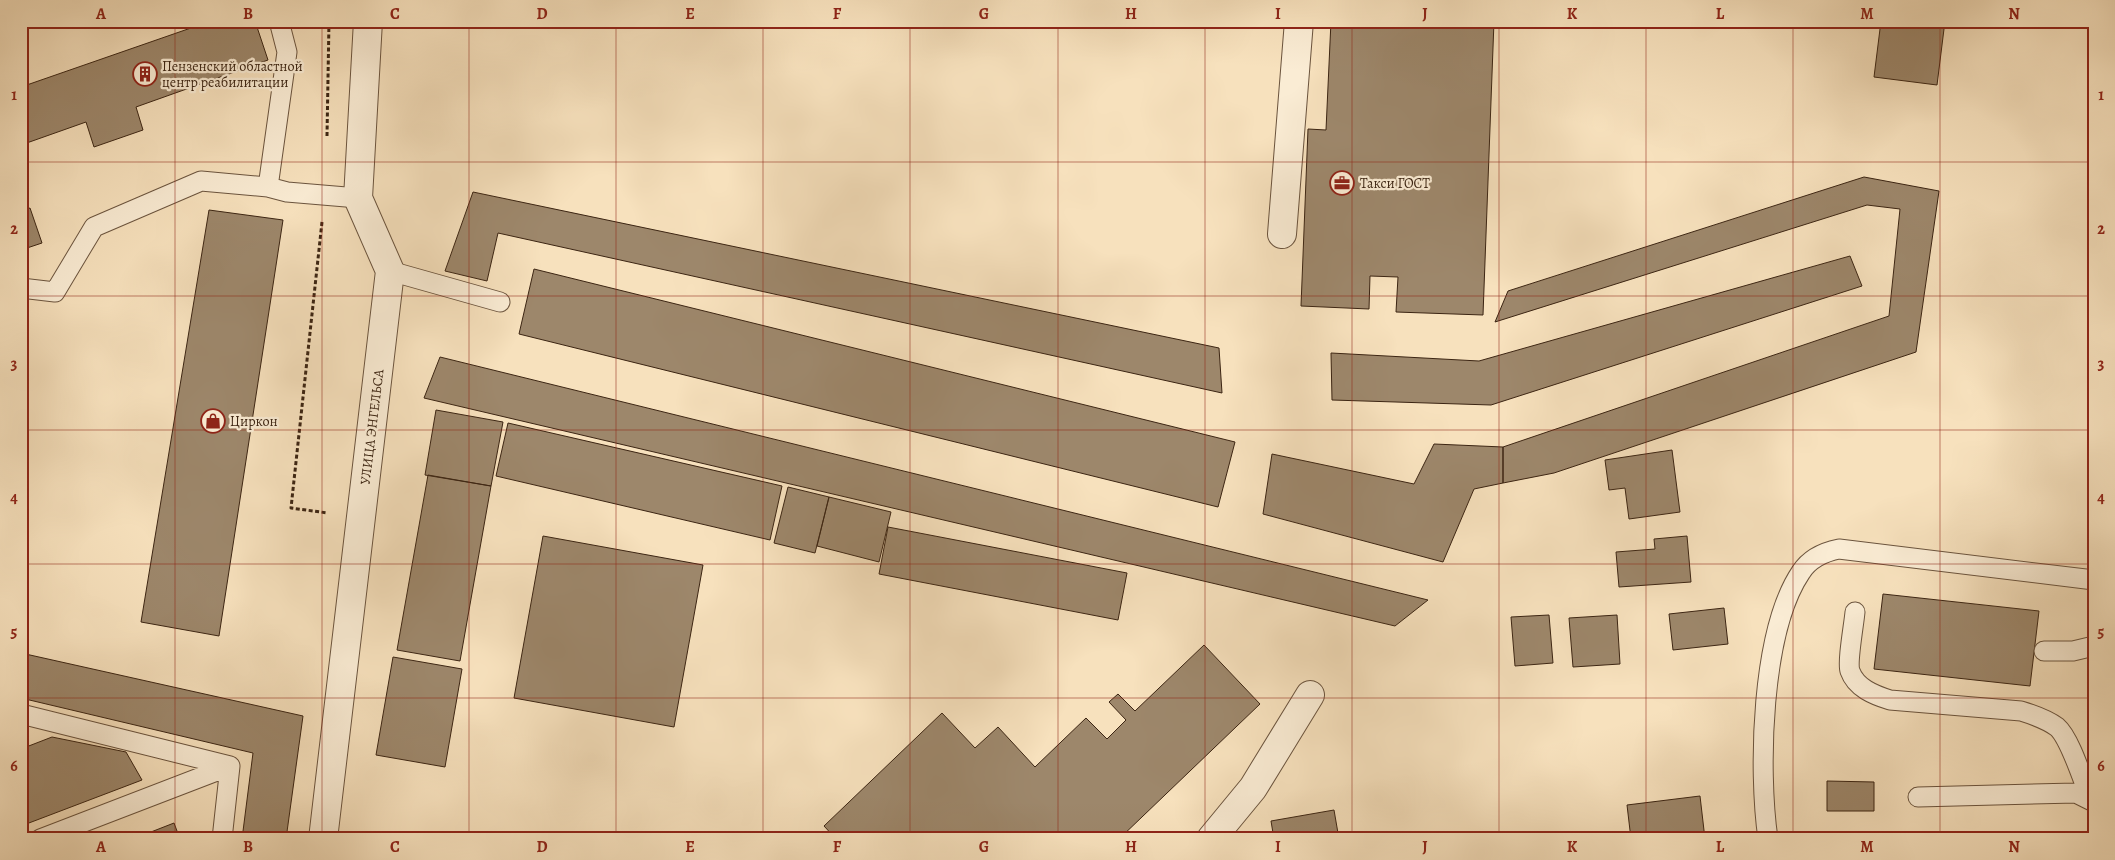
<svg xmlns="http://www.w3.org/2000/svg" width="2115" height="860" font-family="Alegreya,serif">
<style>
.building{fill:#9d876b;stroke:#3c2513}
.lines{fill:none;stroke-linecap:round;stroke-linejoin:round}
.lane-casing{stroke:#6b543e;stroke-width:21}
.street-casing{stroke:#6b543e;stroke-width:30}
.path{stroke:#3c2513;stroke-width:3;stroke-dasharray:4 2.5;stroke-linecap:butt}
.lane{stroke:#faecd4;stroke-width:19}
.street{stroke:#faecd4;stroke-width:28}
.grid{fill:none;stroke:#8f2418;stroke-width:1;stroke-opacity:0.55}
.labels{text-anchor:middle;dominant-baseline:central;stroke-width:4.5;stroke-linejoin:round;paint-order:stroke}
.poi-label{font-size:14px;fill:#3c2513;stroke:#faecd4;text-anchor:start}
.street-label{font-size:14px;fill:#3c2513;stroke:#faecd4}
.neatline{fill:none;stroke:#8f2418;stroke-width:2}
.grid-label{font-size:16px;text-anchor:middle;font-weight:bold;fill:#8f2418}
</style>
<rect width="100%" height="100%" fill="#f7e1bd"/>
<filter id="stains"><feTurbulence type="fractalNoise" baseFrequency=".004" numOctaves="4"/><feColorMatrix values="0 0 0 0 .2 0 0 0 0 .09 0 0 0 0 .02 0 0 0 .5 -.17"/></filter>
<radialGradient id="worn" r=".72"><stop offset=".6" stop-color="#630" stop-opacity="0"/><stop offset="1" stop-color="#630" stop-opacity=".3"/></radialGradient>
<path class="building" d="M 211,21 L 255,21 L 268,60 L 136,107 L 143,130 L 94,147 L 86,122 L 21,145 L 21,87 Z
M 1331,21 L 1494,21 L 1483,315 L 1396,312 L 1398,277 L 1370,276 L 1369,309 L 1301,306 L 1308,129 L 1326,130 Z
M 1881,21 L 1945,21 L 1937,85 L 1874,77 Z
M 1864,177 L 1939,191 L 1916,352 L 1554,473 L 1503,483 L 1503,447 L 1889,316 L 1900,209 L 1867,205 L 1495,322 L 1508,291 Z
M 473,192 L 1219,348 L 1222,393 L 498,233 L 487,281 L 445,271 Z
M 30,208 L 42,243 L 21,250 L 21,211 Z
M 209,210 L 283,220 L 219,636 L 141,622 Z
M 1850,256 L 1862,286 L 1491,405 L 1332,400 L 1331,353 L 1479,361 Z
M 534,269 L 1235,442 L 1218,507 L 519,334 Z
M 440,357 L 1428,600 L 1395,626 L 424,398 Z
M 436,410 L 503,422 L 491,486 L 425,475 Z
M 508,423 L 782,486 L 770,540 L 496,476 Z
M 1434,444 L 1503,447 L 1503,483 L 1474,489 L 1443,562 L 1263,514 L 1272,454 L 1414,484 Z
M 1672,450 L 1680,512 L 1629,519 L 1625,488 L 1609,490 L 1605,460 Z
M 428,475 L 491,486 L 460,661 L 397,650 Z
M 788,487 L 829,497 L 815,553 L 774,543 Z
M 829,497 L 891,512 L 879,562 L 817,546 Z
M 888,527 L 1127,573 L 1118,620 L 879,574 Z
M 543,536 L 703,565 L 674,727 L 514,698 Z
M 1687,536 L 1691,582 L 1619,587 L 1616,552 L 1655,549 L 1654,539 Z
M 1883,594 L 2039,611 L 2030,686 L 1874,669 Z
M 1724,608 L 1728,644 L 1673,650 L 1669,614 Z
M 1549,615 L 1553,663 L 1515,666 L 1511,617 Z
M 1617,615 L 1620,664 L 1573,667 L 1569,618 Z
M 1204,645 L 1260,704 L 1119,839 L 836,839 L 824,826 L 942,713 L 975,748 L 998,727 L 1035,767 L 1086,718 L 1107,739 L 1126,720 L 1109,702 L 1118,694 L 1135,711 Z
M 21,653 L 303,716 L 286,839 L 242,839 L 253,753 L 21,698 Z
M 393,657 L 462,669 L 445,767 L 376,755 Z
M 52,737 L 126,752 L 142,780 L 21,826 L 21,749 Z
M 1827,781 L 1874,782 L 1874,811 L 1827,811 Z
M 1700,796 L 1705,839 L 1631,839 L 1627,805 Z
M 1334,810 L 1339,839 L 1274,839 L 1271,821 Z
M 174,823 L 180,839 L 133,839 Z"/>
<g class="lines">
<g class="lane-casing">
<path id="lane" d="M 268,187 L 287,52 L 279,21
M 390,271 L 500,302
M 21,288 L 55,292 L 94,227 L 201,181 L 268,187 L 287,192 L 358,198
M 1855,612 C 1854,624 1847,662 1850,671 C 1856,688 1874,695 1890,700 L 2021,711 C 2034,715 2046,719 2057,727 C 2070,738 2083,781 2090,798
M 2044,651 L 2073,651 L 2094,646
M 21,714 L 230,766 L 222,839
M 1918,797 L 2076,793 L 2094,802
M 40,839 L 230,766
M 1768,839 C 1758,770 1761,631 1801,572 C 1810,558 1824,552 1839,549 L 2094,580"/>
</g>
<g class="street-casing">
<path id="street" d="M 1282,234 L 1299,21
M 323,839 L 390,271 L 358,198 L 368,21
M 1211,839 L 1253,788 L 1310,695"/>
</g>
<path class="path" d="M 327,136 L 329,21
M 322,222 L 291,508 L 328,513"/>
<use href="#lane" class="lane"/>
<use href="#street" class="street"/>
</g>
<path class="grid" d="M 175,21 L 175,839M 322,21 L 322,839M 469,21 L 469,839M 616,21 L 616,839M 763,21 L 763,839M 910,21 L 910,839M 1058,21 L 1058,839M 1205,21 L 1205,839M 1352,21 L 1352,839M 1499,21 L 1499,839M 1646,21 L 1646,839M 1793,21 L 1793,839M 1940,21 L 1940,839M 21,162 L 2094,162M 21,296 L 2094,296M 21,430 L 2094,430M 21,564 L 2094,564M 21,698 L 2094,698"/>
<defs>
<g id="building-ring" transform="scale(1.25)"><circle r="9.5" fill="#faecd4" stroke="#8f2418" stroke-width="1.5"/><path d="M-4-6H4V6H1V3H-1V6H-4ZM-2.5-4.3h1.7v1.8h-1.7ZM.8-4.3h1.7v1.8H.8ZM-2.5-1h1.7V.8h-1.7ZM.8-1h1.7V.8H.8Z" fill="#8f2418"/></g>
<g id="office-ring" transform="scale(1.25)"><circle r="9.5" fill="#faecd4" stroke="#8f2418" stroke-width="1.5"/><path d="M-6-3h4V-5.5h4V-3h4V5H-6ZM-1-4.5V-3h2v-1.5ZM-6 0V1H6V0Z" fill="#8f2418"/></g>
<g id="shop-ring" transform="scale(1.25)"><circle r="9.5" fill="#faecd4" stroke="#8f2418" stroke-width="1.5"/><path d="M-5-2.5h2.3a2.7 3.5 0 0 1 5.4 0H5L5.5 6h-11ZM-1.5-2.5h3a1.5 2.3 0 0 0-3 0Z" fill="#8f2418"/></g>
</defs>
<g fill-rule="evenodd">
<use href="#building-ring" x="145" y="74"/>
<use href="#office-ring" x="1342" y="183"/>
<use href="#shop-ring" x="213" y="421"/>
</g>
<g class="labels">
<g class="poi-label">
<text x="162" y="66">Пензенский областной<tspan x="162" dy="16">центр реабилитации</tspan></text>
<text x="1360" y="183">Такси ГОСТ</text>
<text x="230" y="421">Циркон</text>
</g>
<g class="street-label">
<text transform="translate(372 427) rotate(-83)">УЛИЦА ЭНГЕЛЬСА</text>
</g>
</g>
<rect width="2115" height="860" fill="none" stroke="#f7e1bd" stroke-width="55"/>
<rect x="28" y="28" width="2060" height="804" class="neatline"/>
<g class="grid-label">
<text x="101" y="19">A</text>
<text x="248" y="19">B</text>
<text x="395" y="19">C</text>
<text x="542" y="19">D</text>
<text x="690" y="19">E</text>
<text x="837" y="19">F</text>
<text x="984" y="19">G</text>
<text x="1131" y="19">H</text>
<text x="1278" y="19">I</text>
<text x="1425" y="19">J</text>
<text x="1572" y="19">K</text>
<text x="1720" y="19">L</text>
<text x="1867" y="19">M</text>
<text x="2014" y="19">N</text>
<text x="14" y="100">1</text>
<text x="2101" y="100">1</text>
<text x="14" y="234">2</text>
<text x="2101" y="234">2</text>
<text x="14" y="369">3</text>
<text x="2101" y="369">3</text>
<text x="14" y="503">4</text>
<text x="2101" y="503">4</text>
<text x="14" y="637">5</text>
<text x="2101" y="637">5</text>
<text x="14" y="771">6</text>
<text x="2101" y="771">6</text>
<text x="101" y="852">A</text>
<text x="248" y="852">B</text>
<text x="395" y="852">C</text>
<text x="542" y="852">D</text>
<text x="690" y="852">E</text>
<text x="837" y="852">F</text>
<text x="984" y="852">G</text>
<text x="1131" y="852">H</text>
<text x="1278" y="852">I</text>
<text x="1425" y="852">J</text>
<text x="1572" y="852">K</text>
<text x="1720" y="852">L</text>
<text x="1867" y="852">M</text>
<text x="2014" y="852">N</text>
</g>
<rect width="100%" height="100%" filter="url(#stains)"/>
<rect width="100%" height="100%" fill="url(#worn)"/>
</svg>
